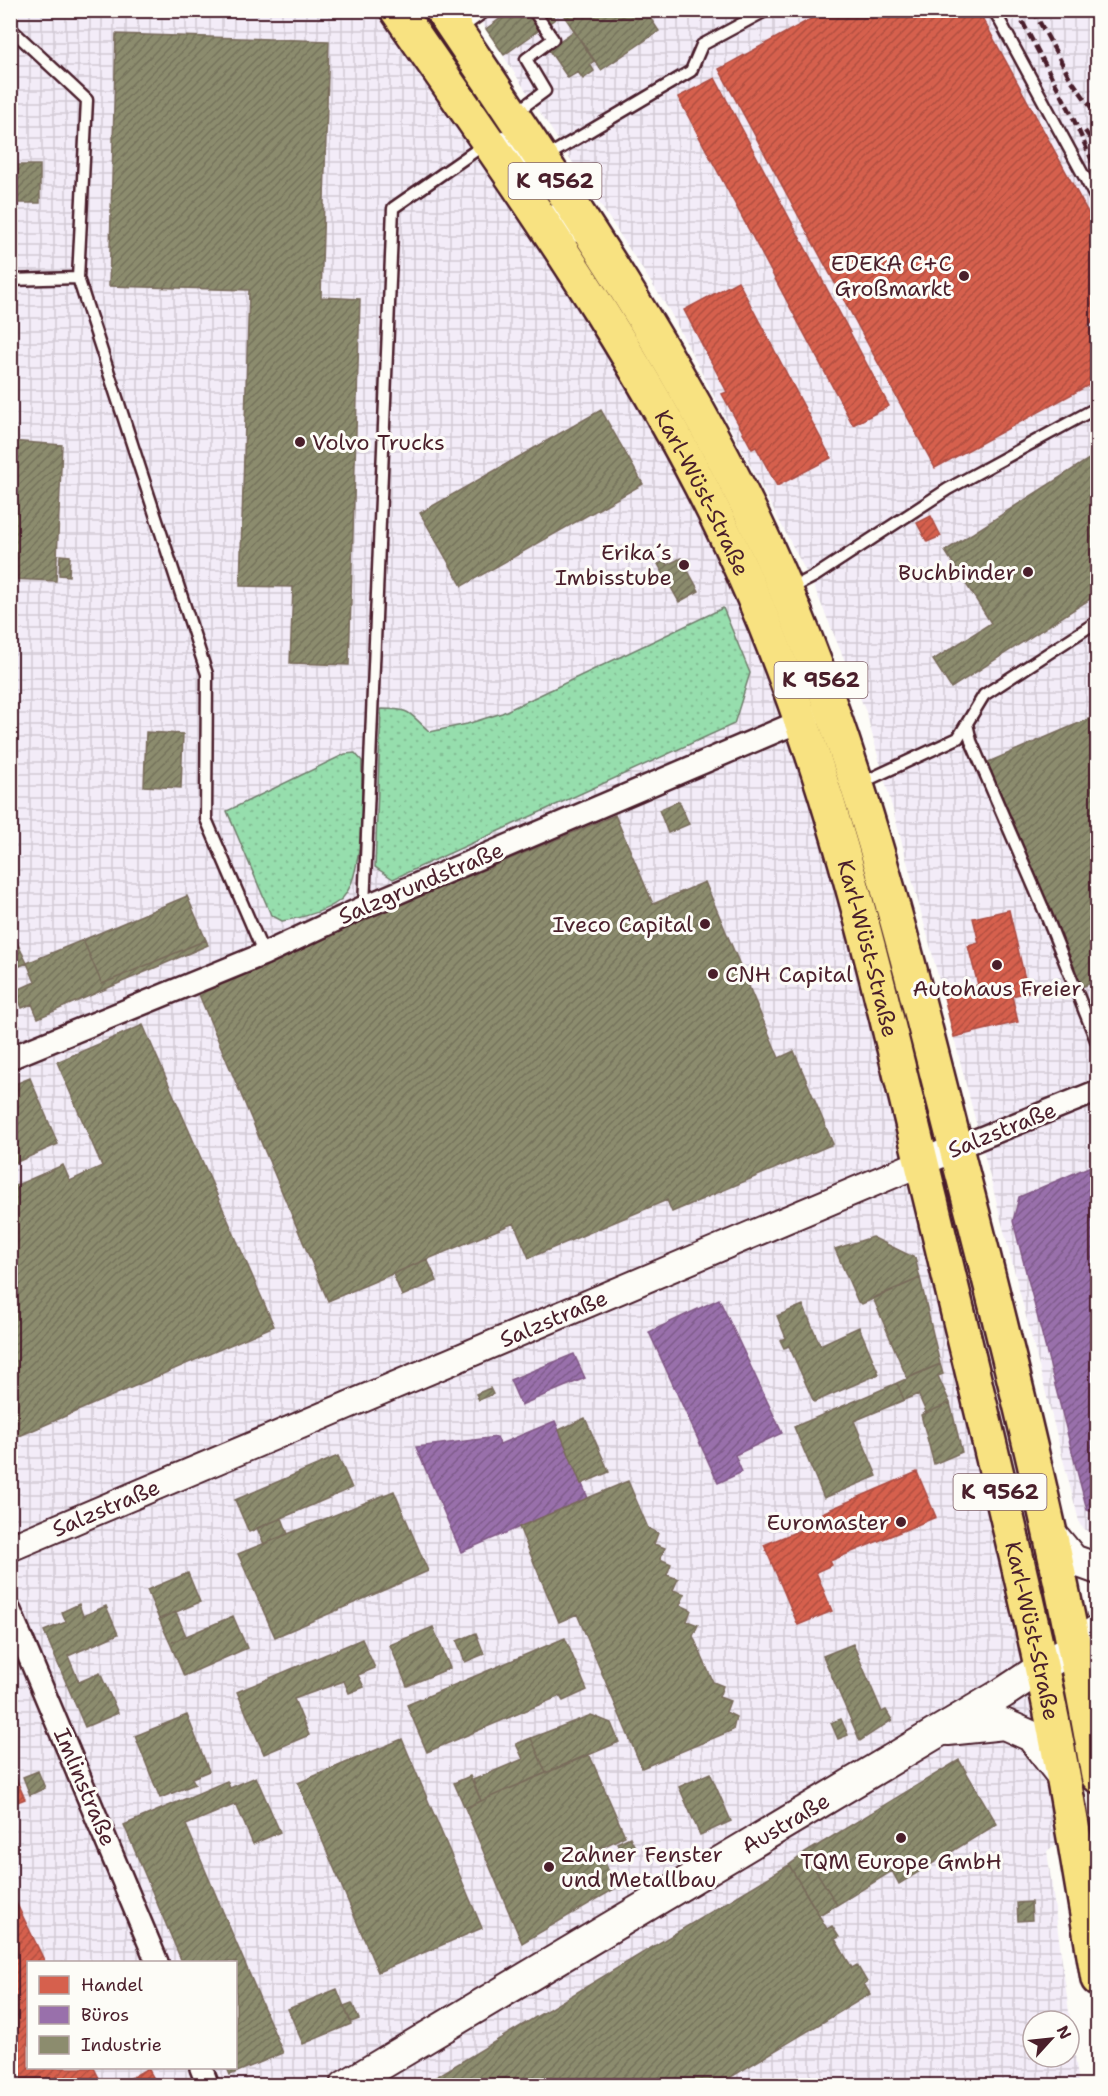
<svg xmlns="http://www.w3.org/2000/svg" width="1108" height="2096" font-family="'Shantell Sans',sans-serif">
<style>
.industrial{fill:url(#industrial-grid);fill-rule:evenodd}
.grass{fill:url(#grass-dots);stroke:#707e6c;stroke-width:1.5}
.shops{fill:url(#shops-hatch);stroke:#ac4c43;stroke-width:1.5}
.offices{fill:url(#offices-hatch);stroke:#815885;stroke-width:1.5}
.industry{fill:url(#industry-hatch);stroke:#786b5a;stroke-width:1.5}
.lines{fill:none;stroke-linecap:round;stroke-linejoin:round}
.service-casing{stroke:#4a1f2b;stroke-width:15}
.minor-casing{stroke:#4a1f2b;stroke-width:26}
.tertiary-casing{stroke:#4a1f2b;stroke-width:30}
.secondary-casing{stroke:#4a1f2b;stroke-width:34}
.primary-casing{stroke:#4a1f2b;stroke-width:38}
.service{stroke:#fdfcf7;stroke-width:10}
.minor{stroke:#fdfcf7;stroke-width:21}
.tertiary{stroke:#fdfcf7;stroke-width:26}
.secondary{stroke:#fdfcf7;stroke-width:30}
.primary{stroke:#f8e281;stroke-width:33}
.rail{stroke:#4a1f2b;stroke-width:4.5;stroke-dasharray:9 4.5;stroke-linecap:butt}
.poi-dot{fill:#4a1f2b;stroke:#fdfcf7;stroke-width:2}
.labels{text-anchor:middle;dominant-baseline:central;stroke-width:6;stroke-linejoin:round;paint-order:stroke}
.shield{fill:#fdfcf7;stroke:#806168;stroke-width:1.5}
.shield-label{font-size:21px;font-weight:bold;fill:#4a1f2b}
.poi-label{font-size:22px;fill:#4a1f2b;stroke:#fdfcf7;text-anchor:end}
.street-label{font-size:22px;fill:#4a1f2b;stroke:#fdfcf7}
</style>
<defs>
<pattern id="industrial-grid" width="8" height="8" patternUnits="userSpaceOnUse" patternTransform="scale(1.5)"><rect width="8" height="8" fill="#f3ecf8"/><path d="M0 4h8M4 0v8" fill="none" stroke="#d2cad5"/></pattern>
<pattern id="grass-dots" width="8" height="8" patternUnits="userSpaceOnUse" patternTransform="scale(1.5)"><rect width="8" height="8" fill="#96dead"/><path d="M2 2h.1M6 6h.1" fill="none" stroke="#83be95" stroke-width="1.8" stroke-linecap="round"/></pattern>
<pattern id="shops-hatch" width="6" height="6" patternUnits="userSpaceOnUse" patternTransform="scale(1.5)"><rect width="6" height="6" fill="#d6604d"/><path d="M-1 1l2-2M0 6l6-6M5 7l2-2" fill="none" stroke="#b04f40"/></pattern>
<pattern id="offices-hatch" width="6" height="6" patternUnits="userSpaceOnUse" patternTransform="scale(1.5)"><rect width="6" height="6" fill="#9970ab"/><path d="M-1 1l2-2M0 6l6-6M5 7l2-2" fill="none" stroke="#7f5b8b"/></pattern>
<pattern id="industry-hatch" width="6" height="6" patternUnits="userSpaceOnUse" patternTransform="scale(1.5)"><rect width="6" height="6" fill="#8c8c6e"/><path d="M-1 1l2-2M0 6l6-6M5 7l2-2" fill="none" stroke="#74725b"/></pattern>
</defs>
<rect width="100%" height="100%" fill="#fdfcf7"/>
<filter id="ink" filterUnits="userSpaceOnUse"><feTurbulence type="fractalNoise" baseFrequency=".0167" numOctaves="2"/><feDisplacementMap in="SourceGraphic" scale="12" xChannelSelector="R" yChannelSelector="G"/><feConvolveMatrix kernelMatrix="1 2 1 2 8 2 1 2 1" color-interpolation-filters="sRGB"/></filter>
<g filter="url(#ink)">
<path class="industrial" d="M 11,11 L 413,11 L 622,314 L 727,505 L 799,666 L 1087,1821 L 1047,1851 L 1079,2085 L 11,2086 ZM 28,1962 L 236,1962 L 236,2068 L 28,2068 ZM 1033,2021 L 1069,2021 L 1069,2057 L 1033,2057 Z
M 474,11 L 1097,11 L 1097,1540 L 1080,1525 L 930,945 L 866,712 L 815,589 L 669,310 Z"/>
<path class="grass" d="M 723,608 L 750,673 L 734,724 L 393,879 L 375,867 L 381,709 C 413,709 407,712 430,732 L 467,724 L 502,713 Z
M 355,753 L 362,761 C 361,793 366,882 339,901 C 324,912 300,918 282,921 L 271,915 L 227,811 L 345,754 Z"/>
<path class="shops" d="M 827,10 L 978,10 L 1098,231 L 1098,320 L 1088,325 L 1098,344 L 1098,380 L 935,468 L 719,69 Z
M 715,78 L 889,406 L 853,425 L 678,97 Z
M 738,281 L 831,458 L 777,486 L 756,447 L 752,449 L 722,394 L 727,392 L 684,310 Z
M 931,516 L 941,536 L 927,542 L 917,523 Z
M 1009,910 L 1028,992 L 1012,996 L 1018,1022 L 954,1037 L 943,993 L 978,985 L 968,946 L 979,943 L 973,918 Z
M 917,1472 L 936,1517 L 830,1561 L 832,1565 L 816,1572 L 832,1611 L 798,1625 L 764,1545 L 825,1520 L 822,1513 Z
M 14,1774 L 25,1799 L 10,1805 L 10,1775 Z
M 10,1890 L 45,1962 L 28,1962 L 28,2068 L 94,2068 L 103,2086 L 10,2086 Z
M 148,2068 L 158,2086 L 117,2086 Z"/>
<path class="offices" d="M 1098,1163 L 1098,1514 L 1087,1510 L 1013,1221 L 1019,1197 Z
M 719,1299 L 782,1433 L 735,1455 L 742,1472 L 718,1483 L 649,1332 Z
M 574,1354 L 585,1378 L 521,1405 L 510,1380 Z
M 555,1421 L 588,1498 L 461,1552 L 416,1447 L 497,1437 L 500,1444 Z"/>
<path class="industry" d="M 512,10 L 549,10 L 555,19 L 504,55 L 486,29 Z
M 560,10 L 645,10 L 659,31 L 601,70 Z
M 574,31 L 594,61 L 590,64 L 594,71 L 583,79 L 578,72 L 568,78 L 548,49 Z
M 116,34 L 329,41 L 321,297 L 360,299 L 349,665 L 290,663 L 293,587 L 240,586 L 249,290 L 109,286 Z
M 10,165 L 40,165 L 40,203 L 10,203 Z
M 601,410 L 643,484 L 462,586 L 420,513 Z
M 10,441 L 62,445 L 56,581 L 10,579 Z
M 1098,453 L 1098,594 L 951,688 L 933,660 L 991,623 L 945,551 Z
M 60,555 L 70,556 L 69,576 L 59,575 Z
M 681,558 L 699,591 L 679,602 L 658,564 L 665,561 L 667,565 Z
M 1098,715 L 1098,980 L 1082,987 L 986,763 Z
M 146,732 L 183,734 L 181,788 L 144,786 Z
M 679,801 L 689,824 L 668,833 L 659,810 Z
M 615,815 L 653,904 L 705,882 L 779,1058 L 794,1051 L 833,1144 L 672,1212 L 667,1200 L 529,1258 L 514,1223 L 328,1301 L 197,990 Z
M 187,896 L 206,940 L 102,984 L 83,940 Z
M 10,928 L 27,963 L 10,970 Z
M 83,940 L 102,984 L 206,940 L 208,945 L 38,1018 L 32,1004 L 22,1008 L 15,991 L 35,982 L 27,963 Z
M 143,1025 L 274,1326 L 10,1440 L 10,1188 L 63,1165 L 70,1181 L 102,1166 L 57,1062 Z
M 30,1078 L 58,1144 L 10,1165 L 10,1086 Z
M 872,1237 L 915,1258 L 920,1278 L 862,1304 L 858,1302 L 835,1249 Z
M 427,1259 L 437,1281 L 402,1296 L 393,1274 Z
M 920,1278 L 940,1364 L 907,1378 L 873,1298 Z
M 803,1305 L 820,1345 L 859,1327 L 879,1374 L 814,1402 L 789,1346 L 784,1348 L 780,1340 L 786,1338 L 777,1316 Z
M 940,1364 L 943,1374 L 938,1376 L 950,1403 L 921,1415 L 926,1412 L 918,1394 L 904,1400 L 897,1383 Z
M 897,1383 L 904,1400 L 854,1421 L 877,1476 L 824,1498 L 794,1427 Z
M 490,1388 L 493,1394 L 479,1400 L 476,1394 Z
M 950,1403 L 962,1452 L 934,1464 L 921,1415 Z
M 585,1418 L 609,1472 L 581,1484 L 559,1430 Z
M 338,1456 L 352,1488 L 249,1532 L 235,1500 Z
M 628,1481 L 648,1528 L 658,1533 L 654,1544 L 665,1548 L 660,1559 L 671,1564 L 667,1575 L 678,1579 L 673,1590 L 685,1594 L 680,1605 L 691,1610 L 687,1621 L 698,1625 L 693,1636 L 713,1682 L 723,1686 L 719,1697 L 730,1701 L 726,1712 L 736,1717 L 733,1730 L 642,1768 L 577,1614 L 559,1622 L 519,1527 Z
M 394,1491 L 428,1571 L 275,1637 L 238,1554 Z
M 282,1518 L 288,1534 L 264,1544 L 257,1528 Z
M 188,1573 L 200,1602 L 159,1619 L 147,1590 Z
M 79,1604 L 83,1616 L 106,1606 L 118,1634 L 68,1656 L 79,1682 L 100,1673 L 118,1713 L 85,1727 L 44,1631 L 66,1622 L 62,1612 Z
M 176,1612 L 186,1636 L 170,1643 L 159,1619 Z
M 233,1616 L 247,1648 L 184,1676 L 170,1643 Z
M 433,1627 L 450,1668 L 407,1686 L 390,1645 Z
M 476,1633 L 484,1654 L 465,1662 L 457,1641 Z
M 565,1638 L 587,1690 L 563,1701 L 560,1696 L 427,1752 L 407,1705 Z
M 362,1639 L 375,1668 L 358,1675 L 364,1687 L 349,1693 L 344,1681 L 294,1699 L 309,1735 L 264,1754 L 237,1692 Z
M 853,1644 L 882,1712 L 886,1710 L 892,1720 L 860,1741 L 823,1656 Z
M 187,1715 L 209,1771 L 192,1778 L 195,1784 L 160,1798 L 135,1736 Z
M 591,1715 L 611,1723 L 619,1742 L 546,1773 L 531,1738 Z
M 841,1719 L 848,1735 L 838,1739 L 831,1723 Z
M 531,1738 L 546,1773 L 481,1801 L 473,1780 L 523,1759 L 516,1744 Z
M 402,1739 L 482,1928 L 378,1972 L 298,1783 Z
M 589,1754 L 625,1836 L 599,1849 L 616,1888 L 522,1943 L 465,1808 Z
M 959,1760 L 997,1824 L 899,1884 L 892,1871 L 837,1905 L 805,1853 Z
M 38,1771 L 45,1788 L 30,1795 L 23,1777 Z
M 710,1773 L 731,1821 L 700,1835 L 679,1787 Z
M 470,1776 L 481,1801 L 465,1808 L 454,1783 Z
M 256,1777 L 280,1832 L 253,1844 L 236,1804 L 186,1825 L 283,2053 L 230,2075 L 227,2068 L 236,2068 L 236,1962 L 182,1962 L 124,1825 L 227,1781 L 230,1788 Z
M 630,1837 L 635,1847 L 621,1853 L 617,1843 Z
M 805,1853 L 837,1905 L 819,1915 L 789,1865 Z
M 789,1865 L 827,1929 L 832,1926 L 839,1937 L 835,1939 L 852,1968 L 857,1965 L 867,1982 L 864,1984 L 870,1994 L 716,2086 L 421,2086 Z
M 1031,1902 L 1032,1920 L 1018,1921 L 1017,1903 Z
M 337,1989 L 351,2024 L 303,2044 L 288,2009 Z
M 352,2003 L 359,2019 L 351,2022 L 344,2006 Z"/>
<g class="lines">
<g class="service-casing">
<path id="service" d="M 994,10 L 1098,202
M 10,28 L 87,100 L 78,278 L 207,674 L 206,819 L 264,954
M 459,30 L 487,10
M 515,113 L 545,91 L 526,59 L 553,39 L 533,10
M 544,158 L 691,71 L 702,45 L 767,10
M 554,210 L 577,237
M 10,280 L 78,278
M 788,590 L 815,576 L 948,489 L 1098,407
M 967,724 L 971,741 L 1046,915 L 1098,1045
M 859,784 L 958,738 L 984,695 L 1098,621
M 364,907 L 393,208 L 488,142 L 502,136 L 508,141 L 536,182"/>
</g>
<g class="minor-casing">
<path id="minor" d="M 10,1058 L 264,954 L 364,907 L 812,716
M 956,1148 L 1098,1091
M 10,1611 L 157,1962
M 201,2068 L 208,2086"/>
</g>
<g class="tertiary-casing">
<g id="tertiary">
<path id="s1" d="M 10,1548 L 956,1148"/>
</g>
</g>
<g class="secondary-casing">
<g id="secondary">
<path d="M 1050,1532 L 1073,1560 L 1098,1569"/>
<path d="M 948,1730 L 1004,1724 L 1031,1736 L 1063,1777"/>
<path id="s2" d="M 345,2086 L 1003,1693 L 1098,1630"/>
</g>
</g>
<g class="primary-casing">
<g id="primary">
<path id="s3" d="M 397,10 C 522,191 652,370 742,571 C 832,771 879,988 931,1201 C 968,1356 1007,1510 1041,1666 C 1064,1769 1080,1875 1098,1979"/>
<path d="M 442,10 C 552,174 666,337 752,515 C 847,713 898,921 952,1133 C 1007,1346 1061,1559 1098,1776"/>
</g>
</g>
<use href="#service" class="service"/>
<use href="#minor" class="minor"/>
<use href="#tertiary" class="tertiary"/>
<use href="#secondary" class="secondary"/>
<use href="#primary" class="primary"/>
<path class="rail" d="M 1016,10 L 1069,109 L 1098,174
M 1033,10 L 1070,78 L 1098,117
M 1085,131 L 1098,149"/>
</g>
</g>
<g class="poi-dot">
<circle cx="964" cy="276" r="6"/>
<circle cx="300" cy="442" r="6"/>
<circle cx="684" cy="565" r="6"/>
<circle cx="1028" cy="572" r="6"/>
<circle cx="705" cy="924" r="6"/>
<circle cx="997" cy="965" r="6"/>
<circle cx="713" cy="974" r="6"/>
<circle cx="901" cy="1522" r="6"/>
<circle cx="901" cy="1838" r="6"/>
<circle cx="549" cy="1867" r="6"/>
</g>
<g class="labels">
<g class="shield">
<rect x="508.5" y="163" width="93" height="36" rx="4.5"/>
<rect x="774.5" y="662" width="93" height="36" rx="4.5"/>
<rect x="953.5" y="1474" width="93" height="36" rx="4.5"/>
</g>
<g class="shield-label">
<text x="555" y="181">K 9562</text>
<text x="821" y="680">K 9562</text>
<text x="1000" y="1492">K 9562</text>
</g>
<g class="poi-label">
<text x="952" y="263">EDEKA C+C<tspan x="952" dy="25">Großmarkt</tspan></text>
<text x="312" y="442" text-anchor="start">Volvo Trucks</text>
<text x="672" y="552">Erika´s<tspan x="672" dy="25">Imbisstube</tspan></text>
<text x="1016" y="572">Buchbinder</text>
<text x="693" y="924">Iveco Capital</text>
<text x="725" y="974" text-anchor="start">CNH Capital</text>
<text x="997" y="988" text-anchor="middle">Autohaus Freier</text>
<text x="889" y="1522">Euromaster</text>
<text x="561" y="1854" text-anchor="start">Zahner Fenster<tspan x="561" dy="25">und Metallbau</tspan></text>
<text x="901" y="1861" text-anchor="middle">TQM Europe GmbH</text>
</g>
<g class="street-label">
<text stroke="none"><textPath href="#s3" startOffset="572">Karl-Wüst-Straße</textPath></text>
<text transform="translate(421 883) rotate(-23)">Salzgrundstraße</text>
<text stroke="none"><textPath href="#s3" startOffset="1058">Karl-Wüst-Straße</textPath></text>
<text transform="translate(1002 1130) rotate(-22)">Salzstraße</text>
<text stroke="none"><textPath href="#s1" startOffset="590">Salzstraße</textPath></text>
<text stroke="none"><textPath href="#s1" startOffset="104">Salzstraße</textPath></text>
<text stroke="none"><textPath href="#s3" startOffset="1760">Karl-Wüst-Straße</textPath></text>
<text transform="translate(85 1787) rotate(67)">Imlinstraße</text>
<text stroke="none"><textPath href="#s2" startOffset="513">Austraße</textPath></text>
</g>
</g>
<rect width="1108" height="2096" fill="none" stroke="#fdfcf7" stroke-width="36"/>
<rect x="18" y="18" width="1072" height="2060" fill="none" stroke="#4a1f2b" stroke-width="2" filter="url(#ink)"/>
<rect x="27" y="1961" width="210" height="108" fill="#fdfcf7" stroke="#b5a4a5" stroke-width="1.5"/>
<rect x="39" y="1976" width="30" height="18" fill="#d6604d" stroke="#b5a4a5" stroke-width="1.5"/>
<text x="81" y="1991" font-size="18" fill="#4a1f2b">Handel</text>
<rect x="39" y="2006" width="30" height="18" fill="#9970ab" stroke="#b5a4a5" stroke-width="1.5"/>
<text x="81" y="2021" font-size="18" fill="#4a1f2b">Büros</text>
<rect x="39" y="2036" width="30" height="18" fill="#8c8c6e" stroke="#b5a4a5" stroke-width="1.5"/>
<text x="81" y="2051" font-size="18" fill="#4a1f2b">Industrie</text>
<g transform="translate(1051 2039) rotate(63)"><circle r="28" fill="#fdfcf7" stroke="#b5a4a5" stroke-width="1.5"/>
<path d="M0-4.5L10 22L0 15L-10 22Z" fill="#4a1f2b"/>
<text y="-9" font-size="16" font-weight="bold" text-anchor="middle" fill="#4a1f2b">N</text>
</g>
</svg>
